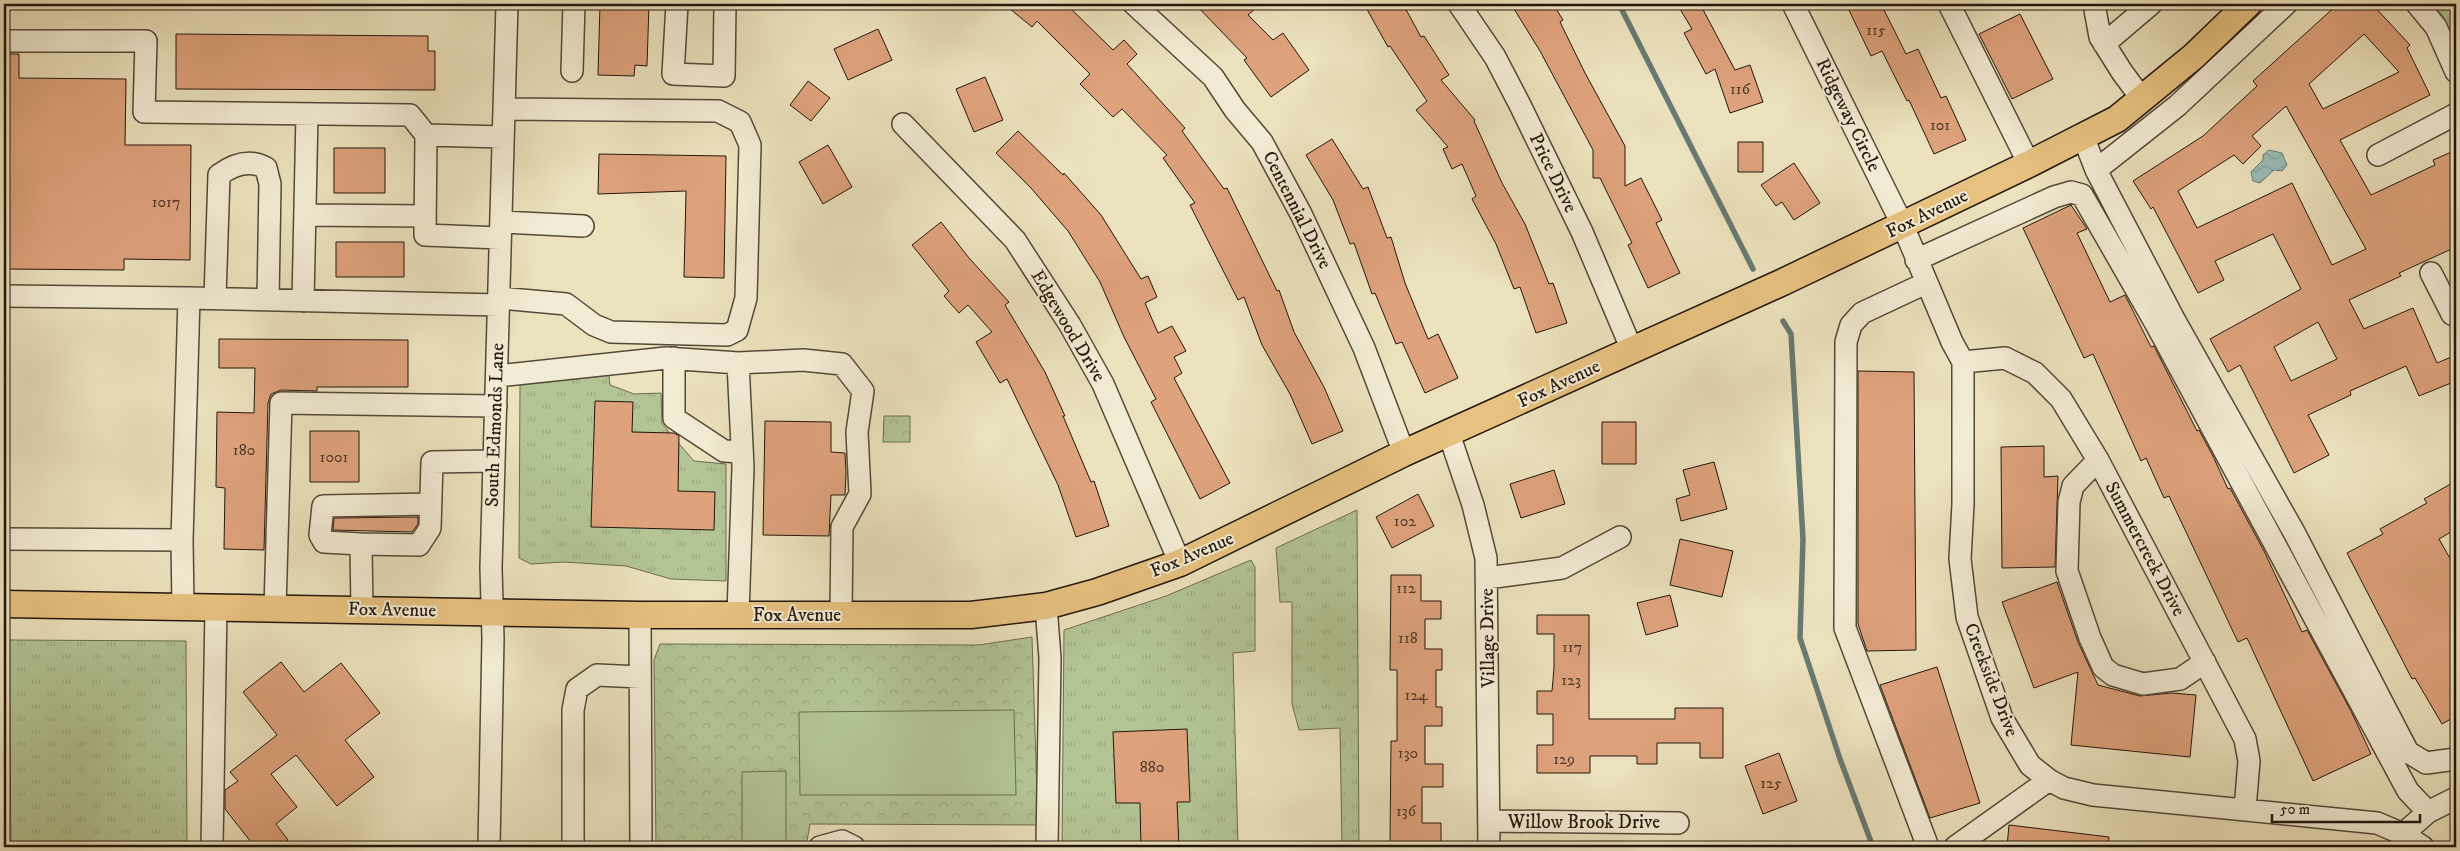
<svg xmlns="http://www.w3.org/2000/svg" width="2460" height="851" font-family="'IM FELL DW Pica',serif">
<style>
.grass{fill:url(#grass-tufts);stroke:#6a6d51}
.park{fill:url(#park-crowns);stroke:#6a6d51}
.garden{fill:#b3c495;stroke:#6a6d51}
.water{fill:url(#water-waves);stroke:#697a73}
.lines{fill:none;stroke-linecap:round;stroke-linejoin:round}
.stream{stroke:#697a73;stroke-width:5.5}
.building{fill:#dea27c;stroke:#22160d;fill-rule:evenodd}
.minor-casing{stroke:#544939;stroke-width:24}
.major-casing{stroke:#22160d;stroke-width:29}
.minor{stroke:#f3ecd5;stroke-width:21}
.major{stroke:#e6c17f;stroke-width:26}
.labels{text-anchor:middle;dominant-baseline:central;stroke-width:4;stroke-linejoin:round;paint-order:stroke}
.number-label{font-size:16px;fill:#513929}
.street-label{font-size:19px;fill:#22160d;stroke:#f3ecd5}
</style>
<defs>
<pattern id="grass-tufts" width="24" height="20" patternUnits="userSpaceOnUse" patternTransform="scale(1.25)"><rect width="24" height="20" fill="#b3c495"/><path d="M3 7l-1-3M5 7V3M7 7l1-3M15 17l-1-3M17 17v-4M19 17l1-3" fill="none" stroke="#9aa87f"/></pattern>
<pattern id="park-crowns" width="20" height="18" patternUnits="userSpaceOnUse" patternTransform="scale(1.25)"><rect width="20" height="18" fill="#b3c495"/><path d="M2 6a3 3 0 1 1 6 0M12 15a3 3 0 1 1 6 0" fill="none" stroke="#9aa87f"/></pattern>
<pattern id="water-waves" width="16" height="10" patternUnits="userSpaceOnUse" patternTransform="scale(1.25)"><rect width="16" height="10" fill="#99bdb7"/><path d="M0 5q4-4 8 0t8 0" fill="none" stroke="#84a29c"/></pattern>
</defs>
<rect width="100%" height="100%" fill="#ece2be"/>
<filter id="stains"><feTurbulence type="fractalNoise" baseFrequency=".004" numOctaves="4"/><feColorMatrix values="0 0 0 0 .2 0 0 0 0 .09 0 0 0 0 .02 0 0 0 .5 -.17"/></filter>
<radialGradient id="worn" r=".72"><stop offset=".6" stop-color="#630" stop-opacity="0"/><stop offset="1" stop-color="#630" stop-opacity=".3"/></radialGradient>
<path class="grass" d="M 2431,4 L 2456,4 L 2456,48 L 2442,15 Z
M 609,375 L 610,385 L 634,394 L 661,393 L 662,424 L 694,461 L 726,464 L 726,581 L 671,579 L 626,566 L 564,562 L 531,564 L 519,558 L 520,382 Z
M 1357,510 L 1359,847 L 1342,847 L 1340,728 L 1299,730 L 1292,704 L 1292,602 L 1280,602 L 1276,548 Z
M 1251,560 L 1255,567 L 1255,651 L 1233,653 L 1238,847 L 1062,847 L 1064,630 L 1166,596 Z
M 9,640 L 186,641 L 187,847 L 11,847 Z"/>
<path class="park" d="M 884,416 L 910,416 L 910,442 L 883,442 Z
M 1032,637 L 1038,825 L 810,824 L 806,847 L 656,847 L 654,660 L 660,644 L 979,645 Z"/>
<path class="garden" d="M 1014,710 L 1016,795 L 800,795 L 799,712 Z
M 786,771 L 786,847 L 742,847 L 742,772 Z"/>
<path class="water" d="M 2269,150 L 2282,153 L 2287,165 L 2282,171 L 2274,170 L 2260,183 L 2253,181 L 2251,172 L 2263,160 L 2263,155 Z"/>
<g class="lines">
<path class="stream" d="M 1619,4 L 1753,269
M 1783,321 L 1791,334 L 1803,539 L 1800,638 L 1840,759 L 1873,847"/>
</g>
<path class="building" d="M 600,4 L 649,4 L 647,66 L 635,65 L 634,76 L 598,75 Z
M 1004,4 L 1066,4 L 1113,50 L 1124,40 L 1137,54 L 1127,64 L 1185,128 L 1182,131 L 1224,189 L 1227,188 L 1277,291 L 1279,290 L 1294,332 L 1324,387 L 1343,431 L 1312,444 L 1290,394 L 1262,345 L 1244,297 L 1238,300 L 1190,205 L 1195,203 L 1163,158 L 1167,155 L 1122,109 L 1113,117 L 1080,84 L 1090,74 L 1037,21 L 1032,27 Z
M 1195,4 L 1260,4 L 1248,15 L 1273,40 L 1283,33 L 1309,70 L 1271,97 L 1244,60 L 1247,58 Z
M 1364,4 L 1403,4 L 1421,37 L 1424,36 L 1449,75 L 1441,80 L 1475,120 L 1474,121 L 1502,183 L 1525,224 L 1549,284 L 1553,283 L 1567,323 L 1536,333 L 1520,287 L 1514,289 L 1496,244 L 1472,199 L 1476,196 L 1462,164 L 1452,169 L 1443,149 L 1448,147 L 1416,110 L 1427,101 L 1390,46 L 1388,47 Z
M 1511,4 L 1553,4 L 1563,20 L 1560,22 L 1585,73 L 1625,146 L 1625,186 L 1641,178 L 1662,220 L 1656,223 L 1680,273 L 1648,288 L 1628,245 L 1632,243 L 1600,178 L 1593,178 L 1593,150 L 1540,51 Z
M 1677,4 L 1700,4 L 1735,70 L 1750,65 L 1763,102 L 1730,113 L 1715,69 L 1706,74 L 1684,33 L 1692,29 Z
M 1846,4 L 1881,4 L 1906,54 L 1918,49 L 1941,98 L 1946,96 L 1966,140 L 1934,154 L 1909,100 L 1907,101 L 1882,51 L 1871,56 Z
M 2338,4 L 2372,4 L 2410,45 L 2407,48 L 2430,95 L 2340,140 L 2371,195 L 2435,165 L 2433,160 L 2456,150 L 2456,247 L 2399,273 L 2401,276 L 2349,300 L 2364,329 L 2413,308 L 2437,363 L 2456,355 L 2456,381 L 2419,396 L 2406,366 L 2350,391 L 2351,395 L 2308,415 L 2329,455 L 2294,473 L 2240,365 L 2228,372 L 2210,339 L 2301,289 L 2273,234 L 2215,261 L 2224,280 L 2198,293 L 2153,207 L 2151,209 L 2133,181 L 2203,136 L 2257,86 L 2253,81 ZM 2364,34 L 2399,72 L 2323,109 L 2309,84 ZM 2286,106 L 2366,249 L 2332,265 L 2292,183 L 2197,228 L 2178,191 L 2234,155 L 2243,164 L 2261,146 L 2252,136 ZM 2318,322 L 2337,359 L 2291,381 L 2274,347 Z
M 2020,14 L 2053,79 L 2012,99 L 1979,34 Z
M 878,29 L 892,60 L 848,80 L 834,49 Z
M 176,34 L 428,36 L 428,51 L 435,51 L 435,90 L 176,89 Z
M 4,54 L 19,54 L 19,78 L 126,79 L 125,145 L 191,145 L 190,260 L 124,259 L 124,270 L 4,269 Z
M 985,77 L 1003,120 L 974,132 L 956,89 Z
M 808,81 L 830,98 L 811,121 L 790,105 Z
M 1018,131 L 1063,175 L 1064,173 L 1101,215 L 1141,279 L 1148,276 L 1157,297 L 1145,303 L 1158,333 L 1172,326 L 1186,351 L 1174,357 L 1182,373 L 1174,378 L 1230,483 L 1200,499 L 1151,402 L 1156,399 L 1124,337 L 1100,282 L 1068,231 L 1031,188 L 996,153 Z
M 1332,139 L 1363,189 L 1368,187 L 1387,238 L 1391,237 L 1405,283 L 1428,339 L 1438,334 L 1458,378 L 1425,393 L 1402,342 L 1396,344 L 1375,293 L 1372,294 L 1354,243 L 1350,244 L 1333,200 L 1306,155 Z
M 1738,142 L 1763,142 L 1763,172 L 1738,172 Z
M 828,145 L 852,187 L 823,204 L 799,162 Z
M 334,148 L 385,148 L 385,193 L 334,193 Z
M 599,154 L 726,156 L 724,278 L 684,277 L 686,191 L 598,194 Z
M 1794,163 L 1820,203 L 1794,220 L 1782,202 L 1776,206 L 1761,185 Z
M 2071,205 L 2087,229 L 2077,233 L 2110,302 L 2125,295 L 2151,347 L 2154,346 L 2197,431 L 2199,430 L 2213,456 L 2228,489 L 2230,488 L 2264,551 L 2302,632 L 2307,630 L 2351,711 L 2371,754 L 2313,781 L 2247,638 L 2238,642 L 2169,496 L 2164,498 L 2146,458 L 2141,461 L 2093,354 L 2084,358 L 2023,228 Z
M 941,222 L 969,258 L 1009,302 L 1005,305 L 1045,372 L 1065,416 L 1063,416 L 1091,482 L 1094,481 L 1109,526 L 1076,537 L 1058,485 L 1007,379 L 1000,383 L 976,342 L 992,332 L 968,305 L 959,313 L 944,296 L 949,291 L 912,245 Z
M 336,242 L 404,242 L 404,277 L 336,277 Z
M 219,339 L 408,340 L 408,387 L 317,387 L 317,391 L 281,390 L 271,394 L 268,403 L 264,550 L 224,549 L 225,488 L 216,487 L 217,412 L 254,413 L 255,368 L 219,368 Z
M 1858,371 L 1914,372 L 1916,650 L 1867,651 L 1858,624 Z
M 595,401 L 633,402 L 632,432 L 674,433 L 679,436 L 678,491 L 715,492 L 714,530 L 591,527 Z
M 765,421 L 831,422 L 831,452 L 845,453 L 846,473 L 845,495 L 831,495 L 829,536 L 763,535 Z
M 1602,422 L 1636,422 L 1636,464 L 1602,464 Z
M 310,431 L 359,431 L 359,482 L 310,482 Z
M 2044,446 L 2044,477 L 2058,476 L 2055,567 L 2002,568 L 2001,447 Z
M 1714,462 L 1727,509 L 1681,521 L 1676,499 L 1690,495 L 1683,470 Z
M 1554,470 L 1565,504 L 1521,518 L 1510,484 Z
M 2456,481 L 2456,529 L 2439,539 L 2456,569 L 2456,716 L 2442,724 L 2415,678 L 2412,679 L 2347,553 L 2383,534 L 2380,529 L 2427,503 L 2424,499 Z
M 1418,494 L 1434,526 L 1392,548 L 1376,517 Z
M 418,517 L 418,524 L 412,532 L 333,530 L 334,518 Z
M 1680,539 L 1733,551 L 1722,597 L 1670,585 Z
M 1391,575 L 1421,575 L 1421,601 L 1441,601 L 1441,619 L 1425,619 L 1425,649 L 1442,649 L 1442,670 L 1436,670 L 1436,707 L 1442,707 L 1442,726 L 1425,726 L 1425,764 L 1443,764 L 1443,787 L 1422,787 L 1422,823 L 1441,823 L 1441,844 L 1390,844 L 1391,741 L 1397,741 L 1397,670 L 1390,670 Z
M 2057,582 L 2078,642 L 2098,685 L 2140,696 L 2172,693 L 2196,695 L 2190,757 L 2071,745 L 2078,672 L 2034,688 L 2002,602 Z
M 1670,595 L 1678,626 L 1646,635 L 1637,603 Z
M 1537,615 L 1589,615 L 1589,719 L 1675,719 L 1675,708 L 1723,708 L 1723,758 L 1700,758 L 1700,743 L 1657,743 L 1657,764 L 1637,764 L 1637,756 L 1590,756 L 1590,773 L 1537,773 L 1537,745 L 1553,745 L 1553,714 L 1537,714 L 1537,691 L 1552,691 L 1554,668 L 1554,634 L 1537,634 Z
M 281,662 L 304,692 L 341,663 L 380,713 L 345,740 L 374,777 L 337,806 L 296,755 L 271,774 L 297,807 L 276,824 L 288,840 L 278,847 L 255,847 L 225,809 L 225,790 L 238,781 L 230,772 L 277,735 L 243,692 Z
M 1937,667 L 1980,803 L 1930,818 L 1880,685 Z
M 1187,729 L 1190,802 L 1177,802 L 1179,847 L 1141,847 L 1140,803 L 1116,803 L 1113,732 Z
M 1779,753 L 1797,801 L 1763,814 L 1745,766 Z
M 2009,825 L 2109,837 L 2108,847 L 2007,847 Z"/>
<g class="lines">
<g class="minor-casing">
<path id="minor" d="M 677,4 L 673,74 L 724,76 L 725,4
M 1134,4 L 1213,77 L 1235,110 L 1262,142 L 1301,214 L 1364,348 L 1404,453
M 1459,4 L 1495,57 L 1519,103 L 1582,232 L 1632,350
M 1793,4 L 1903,226 L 1952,342 L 1963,362 L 1963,504 L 1960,559 L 1967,617 L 2002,718 L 2030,765 L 2049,780 L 2064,788 L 2093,795 L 2377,823 L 2403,834 L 2423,847
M 1949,4 L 2029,164
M 2094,4 L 2100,37 L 2122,72 L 2142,99
M 2417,4 L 2436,27 L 2456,72
M 4,41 L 146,41 L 144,112 L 410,115 L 426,135 L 503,137
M 2104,44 L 2151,4
M 572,71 L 574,4
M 903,124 L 1015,240 L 1070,325 L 1103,384 L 1180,563
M 426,135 L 425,235 L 500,238
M 2083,136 L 2096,170 L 2175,321 L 2295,534 L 2408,752 L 2426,763 L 2456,759
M 2378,155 L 2456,114
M 2096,170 L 2177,106 L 2286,4
M 305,215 L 425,216
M 501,222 L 583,226
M 1916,260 L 2054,197 L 2071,192 L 2082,195 L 2156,324 L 2408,791 L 2428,812
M 2431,273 L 2452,314 L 2456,315
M 1926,283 L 1862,313 L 1851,325 L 1846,342 L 1845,628 L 1928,847
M 4,296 L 189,298
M 215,298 L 219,175 C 234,164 250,159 266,168 L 270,184 L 268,300
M 499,298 L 566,304 L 594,325 L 611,332 L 727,335 L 737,330 L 746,298 L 750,145 L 740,122 L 718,111 L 504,109
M 303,301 L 307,114
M 674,358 L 674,418 L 724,451 L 742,452
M 1963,362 L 2005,358 L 2035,373 L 2061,399 L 2098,460 L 2245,739 L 2249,761 L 2245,809
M 738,363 L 803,360 L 842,364 L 863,391 L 857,432 L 860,494 L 842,527 L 841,615
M 497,376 L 666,358 L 738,363 L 743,467 L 738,615
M 1449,434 L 1473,505 L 1486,558 L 1489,847
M 2098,460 L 2073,486 L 2069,502 L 2067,571 L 2090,638 L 2103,667 L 2113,675 L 2143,684 L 2180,679 L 2205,662
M 4,539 L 182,540 L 183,607
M 182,540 L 189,298 L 499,305
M 361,544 L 324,542 L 320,535 L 323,506 L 430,504
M 1487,578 L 1562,568 L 1620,537
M 1046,606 L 1050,658 L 1047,847
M 275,608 L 281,403 L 496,406
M 362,609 L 361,544 L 419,545 L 430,528 L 432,462 L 494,461
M 640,615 L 641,847
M 1489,821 L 1678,823
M 2403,834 L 2428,812 L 2456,798
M 212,847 L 216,607
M 489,847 L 493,638 L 491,568 L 507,4
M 573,847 L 573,710 L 577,689 L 597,675 L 640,677
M 820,847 L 842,841 L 854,847
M 1955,847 L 2049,780"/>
</g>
<g class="major-casing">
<path id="major" d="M 4,604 L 640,615 L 971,615 L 1046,606 L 1097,592 L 1180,563 L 1404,453 L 1783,282 L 2029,164 L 2117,119 L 2194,56 L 2248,4"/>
</g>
<use href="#minor" class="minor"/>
<use href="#major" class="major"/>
</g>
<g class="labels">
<g class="number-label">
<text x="1876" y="30">115</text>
<text x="1740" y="89">116</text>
<text x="1940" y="125">101</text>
<text x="166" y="202">1017</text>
<text x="244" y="450">180</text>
<text x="334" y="457">1001</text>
<text x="1405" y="521">102</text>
<text x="1406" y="588">112</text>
<text x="1408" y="638">118</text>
<text x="1572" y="647">117</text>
<text x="1571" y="680">123</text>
<text x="1416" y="695">124</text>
<text x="1408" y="753">130</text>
<text x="1564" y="759">129</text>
<text x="1152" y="767">880</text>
<text x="1771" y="783">125</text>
<text x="1406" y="811">136</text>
</g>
<g class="street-label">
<text transform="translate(1848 115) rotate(64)">Ridgeway Circle</text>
<text transform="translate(1553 173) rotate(64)">Price Drive</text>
<text transform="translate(1297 210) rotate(63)">Centennial Drive</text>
<text transform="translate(1927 214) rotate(-26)">Fox Avenue</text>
<text transform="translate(1068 326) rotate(59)">Edgewood Drive</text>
<text transform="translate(1559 384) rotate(-25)">Fox Avenue</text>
<text transform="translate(495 425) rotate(-88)">South Edmonds Lane</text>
<text transform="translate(2145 549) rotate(62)">Summercreek Drive</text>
<text transform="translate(1192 555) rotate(-23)">Fox Avenue</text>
<text transform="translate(392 610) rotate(1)">Fox Avenue</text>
<text x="797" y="615">Fox Avenue</text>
<text transform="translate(1488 638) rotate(-91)">Village Drive</text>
<text transform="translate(1991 680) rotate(69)">Creekside Drive</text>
<text x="1584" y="822">Willow Brook Drive</text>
</g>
</g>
<rect width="2460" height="851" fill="none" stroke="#ece2be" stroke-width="20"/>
<rect x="5" y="5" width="2450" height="841" fill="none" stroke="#22160d" stroke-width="2.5"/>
<rect x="10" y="10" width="2440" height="831" fill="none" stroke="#22160d"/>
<path d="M2272 814v8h148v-8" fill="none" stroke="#22160d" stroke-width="2.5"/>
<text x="2280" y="814" font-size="15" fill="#22160d" stroke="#f3ecd5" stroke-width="4" paint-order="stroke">50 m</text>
<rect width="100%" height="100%" filter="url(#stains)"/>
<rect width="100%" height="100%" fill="url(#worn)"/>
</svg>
